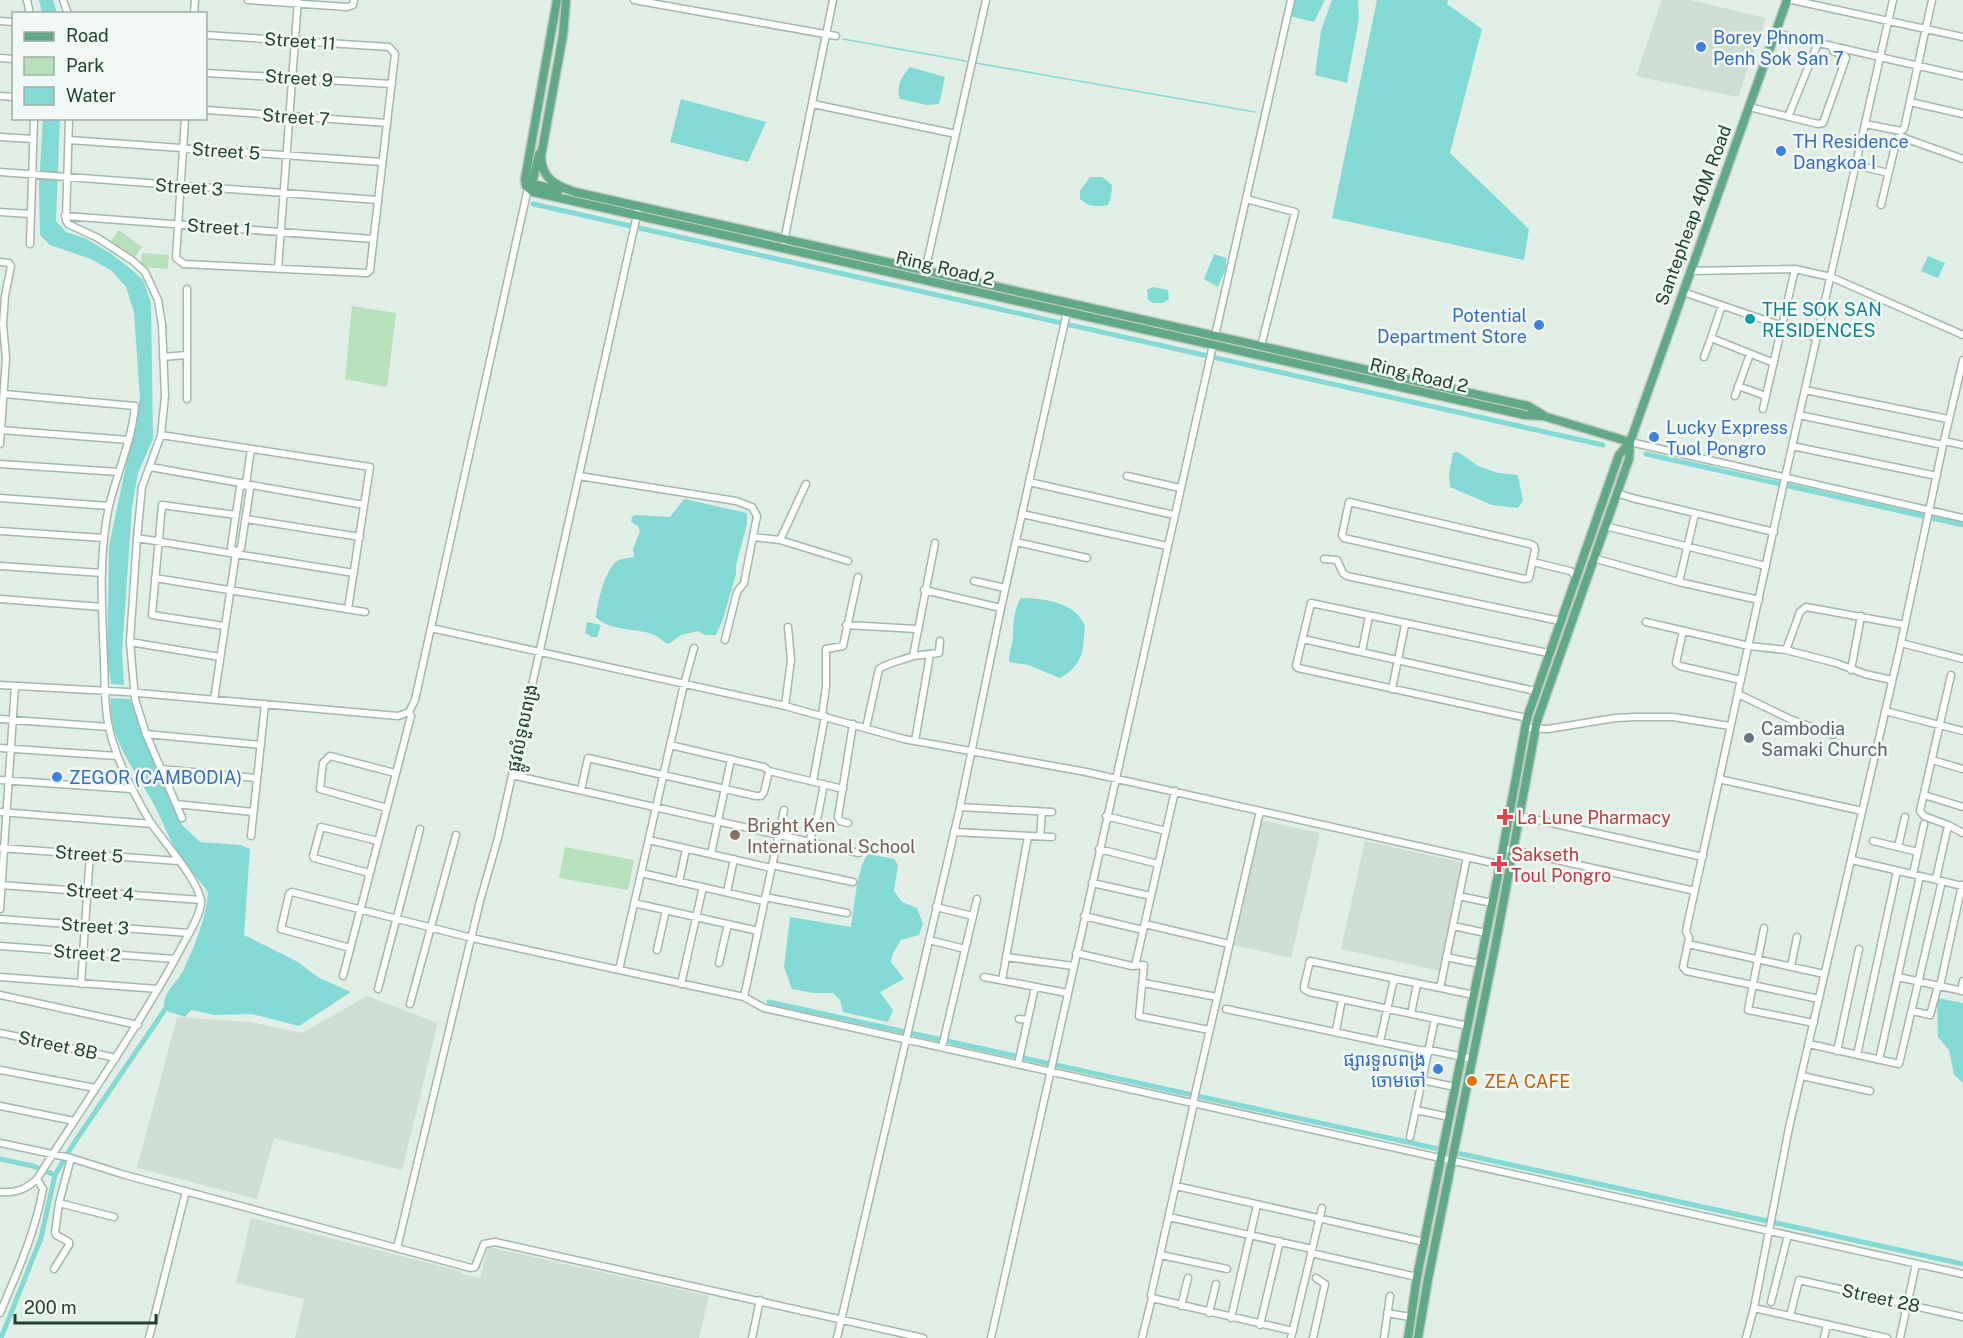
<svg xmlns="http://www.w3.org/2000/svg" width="1963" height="1338" font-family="'Public Sans','Noto Sans Khmer',sans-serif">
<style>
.built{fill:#cfded4}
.green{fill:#b7e1ba}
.water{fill:#83d9d4}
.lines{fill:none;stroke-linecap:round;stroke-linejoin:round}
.stream{stroke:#83d9d4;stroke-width:1.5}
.canal{stroke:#83d9d4;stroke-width:5}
.minor-casing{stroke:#a3b7ab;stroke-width:9}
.major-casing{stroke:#c0cac5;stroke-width:11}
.minor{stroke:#fff;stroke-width:6}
.major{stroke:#60a886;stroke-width:8}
.shop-dot{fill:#3f7fe0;stroke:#f2f9f4;stroke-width:2}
.culture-dot{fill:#0f9aa8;stroke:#f2f9f4;stroke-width:2}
.worship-dot{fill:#6b7280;stroke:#f2f9f4;stroke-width:2}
.health-dot{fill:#e0444e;stroke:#f2f9f4;stroke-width:2}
.education-dot{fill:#8d6e63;stroke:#f2f9f4;stroke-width:2}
.food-dot{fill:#e8710a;stroke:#f2f9f4;stroke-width:2}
.labels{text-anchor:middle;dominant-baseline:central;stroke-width:5;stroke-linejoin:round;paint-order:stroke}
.shop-label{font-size:18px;fill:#366cbe;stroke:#f2f9f4;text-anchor:start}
.street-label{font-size:18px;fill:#1f4130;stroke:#f2f9f4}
.culture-label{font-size:18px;fill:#0d838f;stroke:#f2f9f4;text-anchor:start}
.worship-label{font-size:18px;fill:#5b616d;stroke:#f2f9f4;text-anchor:start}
.health-label{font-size:18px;fill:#be3a42;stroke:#f2f9f4;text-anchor:start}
.education-label{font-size:18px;fill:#785e54;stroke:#f2f9f4;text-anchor:start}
.food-label{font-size:18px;fill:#c56008;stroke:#f2f9f4;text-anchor:start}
</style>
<rect width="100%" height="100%" fill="#e1eee5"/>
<path class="built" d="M 1662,0 L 1690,0 L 1766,18 L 1738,97 L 1636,76 Z
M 1261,820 L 1320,833 L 1291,958 L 1233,945 Z
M 1365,841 L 1464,863 L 1440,971 L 1341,949 Z
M 367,996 L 438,1023 L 402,1170 L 274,1138 L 257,1199 L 137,1168 L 177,1017 L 250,1022 L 302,1033 Z
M 251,1218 L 460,1271 L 463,1274 L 480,1278 L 488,1247 L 709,1296 L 699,1338 L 295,1338 L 304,1299 L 236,1283 Z"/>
<path class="green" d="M 119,230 L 142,247 L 134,258 L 111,241 Z
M 142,253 L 169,255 L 168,269 L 141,267 Z
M 352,306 L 396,313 L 387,387 L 345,379 Z
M 565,847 L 634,860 L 628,890 L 559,878 Z"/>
<path class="water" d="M 39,0 L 53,0 L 57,13 L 42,13 Z
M 1294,0 L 1325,0 L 1314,22 L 1290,16 Z
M 1332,0 L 1358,0 L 1359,18 L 1347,83 L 1315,75 L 1321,31 Z
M 1377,0 L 1448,0 L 1447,4 L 1482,29 L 1450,153 L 1529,229 L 1524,260 L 1332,218 Z
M 910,67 L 945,77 L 939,104 L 927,105 L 900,99 C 896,86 901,77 910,67 Z
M 681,99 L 766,122 L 748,162 L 670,142 Z
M 43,119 L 60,119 L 56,221 L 66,232 L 85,238 L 110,253 L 131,269 L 143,280 L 151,303 L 153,439 L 138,473 L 132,507 L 122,652 L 124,685 L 111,684 L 107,659 L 109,546 L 140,399 L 134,312 L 126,287 L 112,271 L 91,259 L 50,245 L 40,235 L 39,185 Z
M 1090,177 L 1102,177 L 1112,185 L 1111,197 L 1108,205 C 1096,207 1089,207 1080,199 L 1080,191 Z
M 1214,254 L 1226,258 L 1226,268 L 1218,287 L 1204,279 Z
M 1928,256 L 1945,263 L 1938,278 L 1921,271 Z
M 1153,287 L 1168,290 L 1169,299 L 1163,303 L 1153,303 L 1148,300 L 1147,290 Z
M 1458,452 L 1478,466 L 1498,473 L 1518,475 L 1523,501 L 1518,508 L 1492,505 L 1450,487 L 1449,474 L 1453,453 Z
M 684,499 L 747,513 L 747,524 L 736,565 L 736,574 L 723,619 L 716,635 L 705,635 L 698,631 L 681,635 L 669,644 C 662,642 659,636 652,634 C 635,628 608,631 596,617 C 597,604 605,570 616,562 C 620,558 629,558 634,557 L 633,549 L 640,531 L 638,526 L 631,522 L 632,517 L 635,515 L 670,517 Z
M 1021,598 C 1039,598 1064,601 1077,614 C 1080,617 1083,622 1085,626 C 1083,651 1084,664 1060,678 L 1028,665 L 1009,662 C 1009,653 1012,645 1013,637 C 1013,622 1014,610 1021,598 Z
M 587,622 L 601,625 L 597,637 L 592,637 L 585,633 Z
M 111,698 L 130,699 L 182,825 L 200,842 L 240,845 L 250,849 L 244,935 L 298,962 L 319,978 L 351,992 L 299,1026 L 252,1014 L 215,1015 L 191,1010 L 185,1017 L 164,1010 C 163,990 176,985 184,969 C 195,945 206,918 208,892 C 198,878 185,865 177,851 C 167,835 161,817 152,801 C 134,769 107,736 111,698 Z
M 869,854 L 894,859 L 898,865 L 894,891 L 902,902 L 917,908 L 923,924 L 919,935 L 901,940 L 893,953 L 891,962 L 904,979 L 880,992 L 893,1010 L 888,1022 L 843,1012 L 840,1000 L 833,993 L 813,993 L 792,989 L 784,967 L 790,917 L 851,927 C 854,912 857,862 869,854 Z
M 1937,998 L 1963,1003 L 1963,1083 L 1954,1075 L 1949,1050 L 1938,1037 Z"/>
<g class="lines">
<path class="stream" d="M 843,39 L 971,62
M 976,63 L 1255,112"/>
<path class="canal" d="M 533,204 L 1603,445
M 1646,454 L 1963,525
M 769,1002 L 1963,1264
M 0,1159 L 33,1166 L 55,1175
M 1,1338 L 41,1238 L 55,1175 L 74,1143 L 168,1005"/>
<g class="minor-casing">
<path id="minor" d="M 27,0 L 30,14
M 63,0 L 68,14
M 248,0 L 347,7 L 353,5 L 354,0
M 634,0 L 836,36
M 1792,0 L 1963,37
M 194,14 L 195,0
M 0,21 L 14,22
M 1775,33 L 1963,76
M 0,58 L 14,59
M 206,73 L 392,84
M 0,96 L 14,97
M 1910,102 L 1963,114
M 813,104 L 956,134
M 1749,107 L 1818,124 L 1823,123 L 1846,58 L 1845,56 L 1833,51 L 1832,46
M 206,110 L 387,123
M 1788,117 L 1818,43
M 69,118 L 66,220 L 68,224 L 98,238 L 133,261 L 145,272 L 158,300 L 162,325 L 165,396 L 161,435 L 142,487 L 137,538 L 130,642 L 135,699 L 146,734 L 182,818
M 185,118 L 176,258 L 184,264 L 367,273 L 370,270 L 395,54 L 389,47 L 206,35
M 1865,124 L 1901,131 L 1904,129 L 1932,0
M 0,137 L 33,139
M 69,140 L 382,162
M 1856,165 L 1888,173
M 0,172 L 378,200
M 1246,199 L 1295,212 L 1261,346
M 1881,205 L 1897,138 L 1902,137 L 1910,140 L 1963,159
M 0,212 L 30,214
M 65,216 L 373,239
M 784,241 L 833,0
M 30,244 L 34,118
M 0,262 L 9,263 L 11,266 L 5,296 L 3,325 L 6,358 L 0,444
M 278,269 L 298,0
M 1691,271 L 1795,269 L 1831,277 L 1963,335
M 923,280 L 986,0
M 1683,292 L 1817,338
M 1722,305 L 1711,338 L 1774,363
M 1215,336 L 1291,0
M 163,357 L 186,355
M 1704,357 L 1711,338
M 1738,386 L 1766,396
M 1805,390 L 1948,419
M 1735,396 L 1750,354
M 187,399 L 187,289
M 1763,409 L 1795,269
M 1799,415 L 1943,445
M 0,430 L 129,440
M 161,435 L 370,467 L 348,609
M 1944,441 L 1963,445
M 1630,442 L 1963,518
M 1792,446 L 1937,476
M 0,464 L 118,472
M 150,467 L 364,505
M 579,476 L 736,501 L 752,507 L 757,516 L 744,583 L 737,592 L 725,640
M 1127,476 L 1180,488
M 1029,482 L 1174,515
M 1617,493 L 1632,498 L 1774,532
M 0,498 L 109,506
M 1349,502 L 1530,544 L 1534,546 L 1535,550 L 1529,578 L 1524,579 L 1344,538 L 1342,535 Z
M 1022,514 L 1167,546
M 246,519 L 360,537
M 1605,526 L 1766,566
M 0,531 L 104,538
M 753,537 L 780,540 L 848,561
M 137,538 L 354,573
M 780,540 L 806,484
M 1016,542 L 1087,558
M 236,553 L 231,547 L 240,487 L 245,485
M 1593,558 L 1679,582 L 1759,600
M 1324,559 L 1337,560 L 1343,573 L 1347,576 L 1560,621
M 1533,562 L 1570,571 L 1576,576
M 0,566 L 102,573
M 155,578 L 365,612
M 974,581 L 1005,588
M 1679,582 L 1695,514
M 924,590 L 1001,608
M 0,599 L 102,607
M 1646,622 L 1749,646 L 1786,650 L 1836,663 L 1865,674 L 1892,680
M 846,625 L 917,629
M 224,626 L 152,615 L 162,505 L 236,515
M 431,628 L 785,706 L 904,739 L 1086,772 L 1511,867
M 1683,631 L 1676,663 L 1680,666 L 1741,680
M 1303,639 L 1535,691
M 130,642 L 220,657
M 1901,643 L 1963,659
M 1786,650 L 1800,612 L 1806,607 L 1905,625
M 1362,651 L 1369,616
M 913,656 L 939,653 L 940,641
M 1851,670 L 1861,616
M 1951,675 L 1920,811 L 1924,816 L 1948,825 L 1963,833
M 0,685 L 127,692 L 398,716 L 409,712 L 415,700 L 528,188
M 1392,689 L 1405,625
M 1738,694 L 1790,719 L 1833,735
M 214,700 L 236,553 L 241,548 L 250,489 L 246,484 L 251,449
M 785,706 L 791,660 L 788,627
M 1885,711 L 1963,731
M 822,715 L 826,686 L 826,649 L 843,646 L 858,577
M 1527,718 L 1298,668 L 1296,666 L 1311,603 L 1548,653
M 0,719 L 109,727
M 866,728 L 879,669 C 889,662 901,661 913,656 L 935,543
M 1525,728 L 1548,729 L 1615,718 L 1636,717 L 1673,717 L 1730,726
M 146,734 L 261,745
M 915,741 L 930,655
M 670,745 L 764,767 L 769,771 L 843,789
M 0,748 L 117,756
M 1932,760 L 1963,769
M 161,769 L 257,778
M 512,775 L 859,853
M 1719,779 L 1862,811
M 0,780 L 131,789
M 813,781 L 825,716
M 581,790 L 588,758 L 756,796 L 761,796 L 764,792 L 769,771
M 1924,795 L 1963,807
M 176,804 L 253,812
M 960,807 L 1052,812
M 387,808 L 320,789 L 323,763 L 330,756 L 395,773
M 0,812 L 152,824
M 1106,816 L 1166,831
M 1520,816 L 1703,857
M 848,823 L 840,821 L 838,817 L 853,724
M 954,832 L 1052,837
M 251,836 L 265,704
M 1040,836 L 1042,812
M 649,840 L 771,868
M 1873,841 L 1918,852
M 809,842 L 818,815 L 824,784
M 1898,847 L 1905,817
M 1,848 L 178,861
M 1503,848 L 1695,891
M 1099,849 L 1158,864
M 711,854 L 731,759
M 1852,860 L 1963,886
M 772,865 L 853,882
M 369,873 L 314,858 L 313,856 L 321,827 L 378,841
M 641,873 L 764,901
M 1913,874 L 1924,824
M 1936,879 L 1947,830
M 679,882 L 686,849
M 1092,883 L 1151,896
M 0,885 L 201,900
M 727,892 L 734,859
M 1459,896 L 1492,903
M 765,897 L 847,913
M 634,903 L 758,931
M 936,907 L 973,916 L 942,1047
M 0,909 L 15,686
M 973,916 L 977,899
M 1084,916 L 1143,930
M 0,919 L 189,933
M 1145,924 L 1229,944
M 1453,926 L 1486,933
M 1764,928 L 1748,1010 L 1814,1023
M 929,940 L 965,949
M 1688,944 L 1824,974
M 0,946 L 175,959
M 350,948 L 281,929 L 289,894 L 292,892 L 472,938 L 744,997 L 764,1008 L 1963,1274
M 657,950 L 666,910
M 1076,953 L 1132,966 L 1144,965 L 1139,1016 L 1209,1030
M 1006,957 L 1073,966
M 1446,957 L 1480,964
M 719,963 L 728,924
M 1135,966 L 1175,791
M 1791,966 L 1797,937
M 619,970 L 684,684 L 694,648
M 343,976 L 411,716 L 409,712
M 0,977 L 158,989
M 984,977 L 1067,993
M 1898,977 L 1963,991
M 1002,980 L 1028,836
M 1144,983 L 1217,997
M 81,984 L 90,854
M 681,984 L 703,887
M 1940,986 L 1962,885
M 1440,988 L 1467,857
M 378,989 L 420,829
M 1961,991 L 1963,981
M 0,995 L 138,1025
M 744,997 L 784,810
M 1819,999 L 1686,971 L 1683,967 L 1689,938 L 1686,931 L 1784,482 L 1893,0
M 410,1004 L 456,835
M 1226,1009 L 1419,1050 L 1435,1051 L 1472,1059
M 1912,1011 L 1930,1015 L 1938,986
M 1411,1014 L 1417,984
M 1019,1019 L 1028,1020
M 1468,1026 L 1309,992 L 1304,989 L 1304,986 L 1310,961 L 1474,995
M 1336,1031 L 1342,999
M 0,1033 L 116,1058
M 1380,1041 L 1394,979
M 1809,1044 L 1899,1064 L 1942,881
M 1837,1051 L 1859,949
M 1857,1055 L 1897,871
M 1879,1060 L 1920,876
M 1018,1064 L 1035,987
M 0,1070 L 95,1088
M 1802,1076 L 1870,1091
M 1422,1080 L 1455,1087
M 1193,1103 L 1260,811
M 1194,1103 L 1151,1295 L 1152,1298 L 1293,1331
M 0,1106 L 74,1121
M 1416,1110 L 1449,1117
M 1410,1137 L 1435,1019
M 0,1143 L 71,1158 L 125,1175 L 471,1268 L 475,1267 L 484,1244 L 495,1242 L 923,1338
M 71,1158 L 59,1203 L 114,1217
M 1176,1186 L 1424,1242
M 0,1192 C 16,1193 25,1190 37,1179 C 84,1104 136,1031 179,952 C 185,940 200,917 201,903 C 201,883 163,841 151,823 C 133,793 117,762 109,728 C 104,706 105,683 104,660 C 102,609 98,557 109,506 C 117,473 132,440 135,406 L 4,394
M 1169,1217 L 1312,1249
M 397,1248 L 480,901 L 498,838 L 639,206
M 1311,1253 L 1417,1277
M 1161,1255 L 1227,1269
M 54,1269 L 69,1245 L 69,1242 L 56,1235 L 55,1232 L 59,1203
M 1771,1302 L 1788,1235
M 1181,1306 L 1188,1278
M 1754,1308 L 1887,1338
M 0,1313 C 17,1273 35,1233 43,1189 L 37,1179
M 1209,1313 L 1216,1284
M 1387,1313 L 1410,1317
M 1790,1316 L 1799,1280 L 1963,1317
M 1231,1318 L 1257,1205
M 1260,1325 L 1280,1241
M 149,1338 L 186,1191
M 752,1338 L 760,1300
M 837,1338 L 960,807 L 1001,608 L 1067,312
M 991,1338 L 1213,345
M 1142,1338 L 1152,1298
M 1291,1338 L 1322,1208
M 1313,1338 L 1325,1284 L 1316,1278
M 1384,1338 L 1390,1296
M 1746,1338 L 1754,1308 L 1789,1128 L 1901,643 L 1943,445 L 1963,360
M 1824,1338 L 1827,1324
M 1900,1338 L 1916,1264"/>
</g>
<g class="major-casing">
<path id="major" d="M 557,0 L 525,179 L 526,186 L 533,192 L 1525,415 L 1543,416 L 1630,442
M 566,0 L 563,35 L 541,156 C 541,178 556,186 575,192 L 1528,406 L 1543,415
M 539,154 L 532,184 L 559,190
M 1408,1338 L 1417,1277 L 1500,865 L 1527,718 L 1619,455 L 1630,442
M 1418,1338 L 1428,1279 L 1496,942 L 1537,721 L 1629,459 L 1630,442 L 1641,411 L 1787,0"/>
</g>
<use href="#minor" class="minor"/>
<use href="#major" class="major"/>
</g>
<g class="shop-dot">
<circle cx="1701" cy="47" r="6"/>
<circle cx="1781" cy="151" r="6"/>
<circle cx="1539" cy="325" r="6"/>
<circle cx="1654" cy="437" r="6"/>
<circle cx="57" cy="777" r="6"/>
<circle cx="1438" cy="1069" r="6"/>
</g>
<circle class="culture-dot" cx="1750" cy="319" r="6"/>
<circle class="worship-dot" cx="1749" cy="738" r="6"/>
<g class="health-dot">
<path d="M1502 808h6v6h6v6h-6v6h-6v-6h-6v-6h6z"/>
<path d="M1496 855h6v6h6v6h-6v6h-6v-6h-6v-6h6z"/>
</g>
<circle class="education-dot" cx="735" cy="835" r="6"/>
<circle class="food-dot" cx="1472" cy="1081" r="6"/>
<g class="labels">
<g class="shop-label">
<text x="1713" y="37">Borey Phnom<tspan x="1713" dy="21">Penh Sok San 7</tspan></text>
<text x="1793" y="141">TH Residence<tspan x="1793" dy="21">Dangkoa I</tspan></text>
<text x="1527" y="315" text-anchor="end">Potential<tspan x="1527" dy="21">Department Store</tspan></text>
<text x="1666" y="427">Lucky Express<tspan x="1666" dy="21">Tuol Pongro</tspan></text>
<text x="69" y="777">ZEGOR (CAMBODIA)</text>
<text x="1426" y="1059" text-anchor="end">ផ្សារទួលពង្រ<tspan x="1426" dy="21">ចោមចៅ</tspan></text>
</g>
<g class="street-label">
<text transform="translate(300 41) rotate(4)">Street 11</text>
<text transform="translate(299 78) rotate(4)">Street 9</text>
<text transform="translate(296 117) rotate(4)">Street 7</text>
<text transform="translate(226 151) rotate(4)">Street 5</text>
<text transform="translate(189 187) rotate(4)">Street 3</text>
<text transform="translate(1693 215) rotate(-70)">Santepheap 40M Road</text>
<text transform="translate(219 227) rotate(4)">Street 1</text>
<text transform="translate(945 268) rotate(13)">Ring Road 2</text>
<text transform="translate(1419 375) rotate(13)">Ring Road 2</text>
<text transform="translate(522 728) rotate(-78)">ផ្លូវលំទួលពង្រ</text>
<text transform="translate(89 854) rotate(4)">Street 5</text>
<text transform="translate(100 892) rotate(4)">Street 4</text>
<text transform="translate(95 926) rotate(4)">Street 3</text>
<text transform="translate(87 953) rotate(4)">Street 2</text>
<text transform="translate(58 1045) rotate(12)">Street 8B</text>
<text transform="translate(1881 1298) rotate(12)">Street 28</text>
</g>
<g class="culture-label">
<text x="1762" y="309">THE SOK SAN<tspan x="1762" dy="21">RESIDENCES</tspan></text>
</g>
<g class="worship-label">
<text x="1761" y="728">Cambodia<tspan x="1761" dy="21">Samaki Church</tspan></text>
</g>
<g class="health-label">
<text x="1517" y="817">La Lune Pharmacy</text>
<text x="1511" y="854">Sakseth<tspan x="1511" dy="21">Toul Pongro</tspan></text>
</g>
<g class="education-label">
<text x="747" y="825">Bright Ken<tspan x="747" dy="21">International School</tspan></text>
</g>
<g class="food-label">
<text x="1484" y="1081">ZEA CAFE</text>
</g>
</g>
<rect x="12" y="12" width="195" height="108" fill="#f2f9f4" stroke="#9eafa6" stroke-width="1.5"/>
<rect x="24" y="32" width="30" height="9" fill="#60a886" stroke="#9eafa6" stroke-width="1.5"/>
<text x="66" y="42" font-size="18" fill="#1f4130">Road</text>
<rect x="24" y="57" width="30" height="18" fill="#b7e1ba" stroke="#9eafa6" stroke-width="1.5"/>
<text x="66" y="72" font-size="18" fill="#1f4130">Park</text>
<rect x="24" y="87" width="30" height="18" fill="#83d9d4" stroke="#9eafa6" stroke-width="1.5"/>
<text x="66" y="102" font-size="18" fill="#1f4130">Water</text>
<path d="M15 1314v9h141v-9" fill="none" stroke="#1f4130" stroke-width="3"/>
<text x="24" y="1314" font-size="18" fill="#1f4130" stroke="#f2f9f4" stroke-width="4.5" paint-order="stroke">200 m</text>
</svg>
